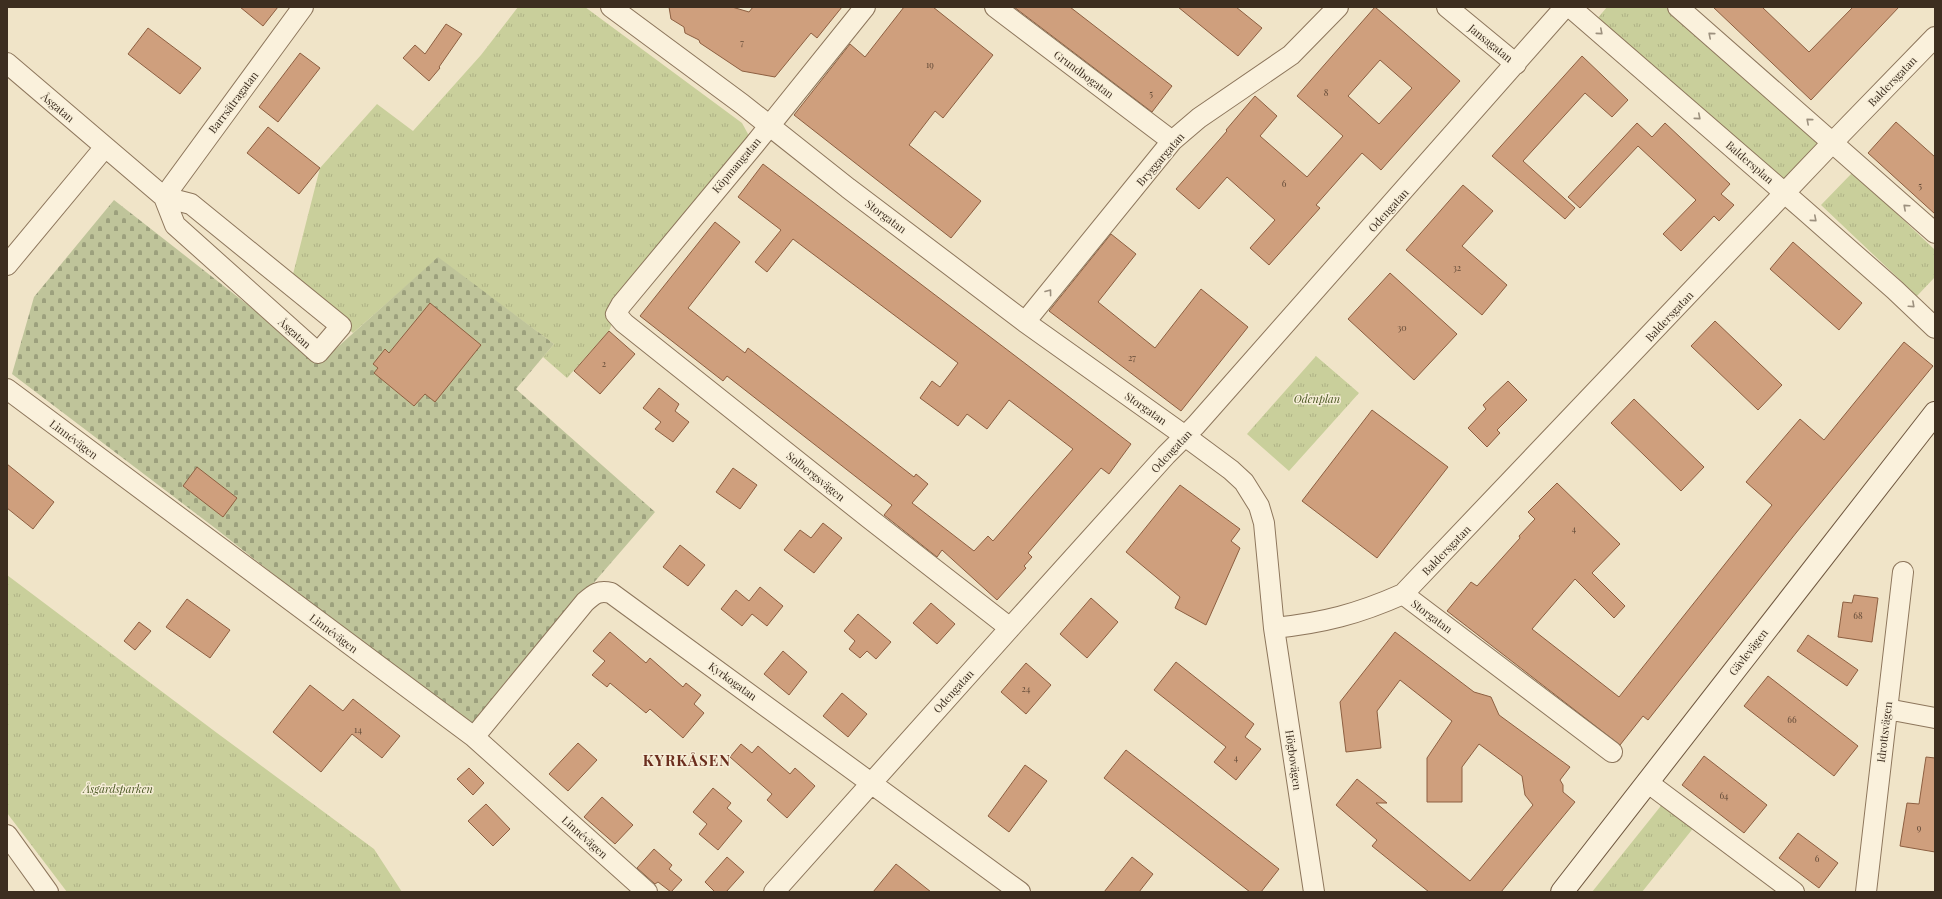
<svg xmlns="http://www.w3.org/2000/svg" width="1942" height="899" font-family="'Playfair Display',serif">
<style>
.grass{fill:url(#grass-tufts)}
.cemetery{fill:url(#cemetery-stones)}
.building{fill:#cf9f7d;stroke:#8d5f41;fill-rule:evenodd}
.lines{fill:none;stroke-linecap:round;stroke-linejoin:round}
.minor-casing{stroke:#8d765c;stroke-width:22}
.secondary-casing{stroke:#6f573f;stroke-width:24}
.minor{stroke:#faf1dc;stroke-width:20}
.secondary{stroke:#faf1dc;stroke-width:22}
.oneway{stroke:#9c907e}
.labels{text-anchor:middle;dominant-baseline:central;stroke-width:3;stroke-linejoin:round;paint-order:stroke}
.number-label{font-size:9px;fill:#624a37}
.street-label{font-size:11px;fill:#3d2e20;stroke:#f7eed8}
.park-label{font-size:11px;font-style:italic;fill:#4d5a26;stroke:#f7eed8}
.district-label{font-size:15px;font-weight:bold;letter-spacing:1px;fill:#6b2e1e;stroke:#f7eed8}
</style>
<defs>
<pattern id="grass-tufts" width="24" height="20" patternUnits="userSpaceOnUse"><rect width="24" height="20" fill="#c9cf9b"/><path d="M3 7l-1-3M5 7V3M7 7l1-3M15 17l-1-3M17 17v-4M19 17l1-3" fill="none" stroke="#aeb285"/></pattern>
<pattern id="cemetery-stones" width="16" height="16" patternUnits="userSpaceOnUse"><rect width="16" height="16" fill="#bfc49a"/><path d="M2 7V4a2 2 0 0 1 4 0v3zM10 15v-3a2 2 0 0 1 4 0v3z" fill="#9ca07d"/></pattern>
</defs>
<rect width="100%" height="100%" fill="#f0e4c8"/>
<path class="grass" d="M 518,7 L 585,7 L 742,123 L 754,145 L 616,314 L 609,331 L 567,378 L 543,357 L 554,344 L 438,258 L 353,333 L 292,278 L 320,168 L 377,104 L 413,131 L 481,55 Z
M 1607,7 L 1678,7 L 1833,142 L 1785,193 L 1592,25 Z
M 1853,172 L 1935,250 L 1935,277 L 1917,296 L 1821,205 Z
M 1316,356 L 1359,393 L 1289,471 L 1247,434 Z
M 7,575 L 217,733 L 374,849 L 402,892 L 67,892 L 7,813 Z
M 1668,797 L 1699,821 L 1642,892 L 1592,892 Z"/>
<path class="cemetery" d="M 114,200 L 321,362 L 438,257 L 554,344 L 516,389 L 655,512 L 468,728 L 215,528 L 12,374 L 34,297 Z"/>
<path class="building" d="M 240,7 L 278,7 L 263,26 Z
M 669,7 L 732,7 L 749,12 L 753,7 L 842,7 L 817,38 L 811,33 L 775,77 L 742,71 L 700,43 L 699,40 L 685,33 L 684,27 L 671,19 Z
M 904,7 L 933,7 L 993,55 L 943,118 L 935,111 L 909,145 L 981,201 L 951,238 L 794,115 L 850,44 L 865,57 Z
M 1014,7 L 1070,7 L 1172,86 L 1152,112 Z
M 1178,7 L 1236,7 L 1262,28 L 1238,56 Z
M 1375,7 L 1460,81 L 1381,170 L 1362,153 L 1316,205 L 1320,208 L 1269,265 L 1250,248 L 1275,220 L 1227,177 L 1199,209 L 1176,189 L 1227,131 L 1226,130 L 1255,96 L 1277,116 L 1260,136 L 1307,177 L 1343,136 L 1297,96 ZM 1380,60 L 1412,88 L 1379,124 L 1348,96 Z
M 1713,7 L 1762,7 L 1809,52 L 1853,7 L 1899,7 L 1811,100 Z
M 446,24 L 462,34 L 439,67 L 440,68 L 429,81 L 403,58 L 415,45 L 425,54 Z
M 148,28 L 201,68 L 180,94 L 128,54 Z
M 300,53 L 320,68 L 278,122 L 259,107 Z
M 1582,56 L 1628,100 L 1612,117 L 1585,93 L 1523,161 L 1575,208 L 1565,219 L 1492,156 Z
M 1896,122 L 1935,157 L 1935,214 L 1868,153 Z
M 1637,123 L 1652,137 L 1665,123 L 1730,184 L 1721,194 L 1734,205 L 1719,221 L 1714,216 L 1681,251 L 1663,234 L 1696,200 L 1638,146 L 1580,208 L 1568,197 Z
M 268,127 L 320,168 L 299,194 L 247,153 Z
M 763,164 L 1131,444 L 1109,474 L 1101,468 L 1028,553 L 1032,557 L 1024,566 L 1026,568 L 997,600 L 942,550 L 937,557 L 884,515 L 892,505 L 727,376 L 723,381 L 640,316 L 715,222 L 740,242 L 688,308 L 745,353 L 748,348 L 914,477 L 916,474 L 928,484 L 912,503 L 974,551 L 988,536 L 993,541 L 1073,449 L 1009,400 L 987,429 L 967,414 L 958,426 L 920,398 L 932,381 L 940,387 L 958,363 L 793,239 L 767,272 L 755,262 L 781,230 L 738,197 Z
M 1463,185 L 1493,211 L 1462,246 L 1507,285 L 1482,315 L 1406,250 Z
M 1111,234 L 1136,254 L 1098,302 L 1155,348 L 1201,289 L 1248,327 L 1181,411 L 1049,311 Z
M 1793,242 L 1862,303 L 1839,330 L 1770,269 Z
M 1390,273 L 1457,334 L 1414,380 L 1348,319 Z
M 430,303 L 481,345 L 435,402 L 425,394 L 414,406 L 374,373 L 378,368 L 373,364 L 385,349 L 389,353 Z
M 1715,321 L 1782,385 L 1758,410 L 1691,346 Z
M 609,331 L 635,354 L 600,394 L 574,371 Z
M 1904,342 L 1933,366 L 1796,533 L 1648,720 L 1643,716 L 1620,745 L 1447,611 L 1471,582 L 1477,586 L 1520,538 L 1519,536 L 1535,519 L 1528,512 L 1557,483 L 1620,544 L 1592,573 L 1625,606 L 1614,618 L 1575,579 L 1532,629 L 1619,697 L 1772,505 L 1746,482 L 1800,419 L 1824,440 Z
M 1508,381 L 1527,400 L 1497,430 L 1500,433 L 1487,447 L 1468,428 L 1486,409 L 1483,405 Z
M 659,388 L 679,404 L 675,411 L 689,422 L 673,442 L 655,429 L 661,422 L 643,408 Z
M 1634,399 L 1704,467 L 1681,491 L 1611,423 Z
M 1372,410 L 1448,467 L 1377,558 L 1302,501 Z
M 7,464 L 54,502 L 33,529 L 7,508 Z
M 197,467 L 237,498 L 223,517 L 183,486 Z
M 733,468 L 757,485 L 740,509 L 716,492 Z
M 1180,485 L 1240,529 L 1231,541 L 1240,548 L 1206,625 L 1175,608 L 1180,597 L 1126,552 Z
M 823,523 L 842,538 L 814,573 L 784,550 L 800,530 L 811,538 Z
M 680,545 L 705,565 L 688,586 L 663,567 Z
M 760,587 L 783,606 L 767,626 L 752,614 L 742,626 L 721,609 L 736,590 L 749,601 Z
M 1854,595 L 1878,598 L 1872,642 L 1838,637 L 1843,602 L 1852,603 Z
M 1091,598 L 1118,622 L 1087,658 L 1060,634 Z
M 187,599 L 230,630 L 210,658 L 166,627 Z
M 931,603 L 955,624 L 937,644 L 913,623 Z
M 858,614 L 891,642 L 876,659 L 867,651 L 860,658 L 849,649 L 855,641 L 844,631 Z
M 139,622 L 151,631 L 135,650 L 124,641 Z
M 610,632 L 646,663 L 650,658 L 683,687 L 686,683 L 701,695 L 694,704 L 704,713 L 683,738 L 650,709 L 646,713 L 610,683 L 607,687 L 592,675 L 605,661 L 593,651 Z
M 1395,632 L 1474,692 L 1491,697 L 1499,715 L 1570,767 L 1560,780 L 1563,785 L 1563,792 L 1575,802 L 1501,892 L 1429,892 L 1372,846 L 1377,840 L 1336,805 L 1357,779 L 1387,803 L 1376,803 L 1470,881 L 1533,805 L 1525,795 L 1522,776 L 1479,744 L 1462,767 L 1462,802 L 1427,802 L 1427,758 L 1452,721 L 1400,680 L 1377,711 L 1381,748 L 1346,752 L 1340,702 Z
M 1808,635 L 1858,670 L 1847,686 L 1797,651 Z
M 783,651 L 807,672 L 789,695 L 764,674 Z
M 1176,662 L 1254,724 L 1245,737 L 1261,749 L 1236,780 L 1214,762 L 1226,747 L 1154,690 Z
M 1026,663 L 1051,685 L 1026,714 L 1001,692 Z
M 1768,676 L 1858,746 L 1834,776 L 1744,706 Z
M 310,685 L 343,711 L 353,699 L 400,736 L 382,758 L 352,734 L 321,772 L 273,732 Z
M 842,693 L 867,714 L 848,737 L 823,716 Z
M 578,743 L 597,760 L 568,791 L 549,774 Z
M 741,744 L 752,753 L 758,746 L 790,774 L 795,768 L 815,786 L 787,818 L 767,800 L 772,794 L 730,757 Z
M 1126,750 L 1279,869 L 1261,892 L 1250,892 L 1104,778 Z
M 1704,756 L 1767,805 L 1744,833 L 1682,785 Z
M 1926,757 L 1935,758 L 1935,852 L 1900,846 L 1907,803 L 1919,804 Z
M 1025,765 L 1047,781 L 1009,832 L 988,816 Z
M 469,768 L 484,783 L 473,795 L 457,779 Z
M 713,788 L 731,803 L 727,808 L 742,821 L 718,850 L 699,834 L 707,824 L 693,812 Z
M 602,797 L 633,825 L 615,844 L 584,817 Z
M 486,804 L 510,829 L 493,846 L 468,821 Z
M 1798,833 L 1838,863 L 1819,888 L 1779,858 Z
M 654,849 L 672,865 L 669,869 L 682,880 L 671,892 L 658,882 L 655,884 L 637,868 Z
M 727,857 L 744,872 L 726,892 L 715,892 L 705,882 Z
M 1132,857 L 1153,874 L 1139,892 L 1104,892 Z
M 896,864 L 931,892 L 873,892 Z"/>
<g class="lines">
<g class="minor-casing">
<path id="minor" d="M 611,7 L 742,104 L 848,188 L 1025,322 L 1185,436 L 1231,470 L 1244,482 L 1259,506 L 1264,523 L 1274,628 L 1314,892
M 865,7 L 754,145 L 621,305 L 616,314 L 624,323 L 870,519 L 1010,628
M 995,7 L 1172,141
M 1447,7 L 1516,64
M 1570,7 L 1803,209 L 1895,290 L 1935,328
M 1678,7 L 1935,233
M 7,63 L 164,197 L 175,225 L 318,353 L 341,326 L 191,204 L 164,197
M 164,197 L 303,7
M 7,265 L 105,147
M 1025,322 L 1172,141 L 1199,118 L 1291,55 L 1338,7
M 7,389 L 474,737 L 647,892
M 1403,594 L 1833,142 L 1935,37
M 1274,628 C 1323,623 1358,614 1403,594 L 1612,752
M 1887,709 L 1935,718
M 474,737 L 585,602 C 594,594 599,590 611,593 L 1020,892
M 1647,782 L 1794,892
M 7,835 L 48,892
M 774,892 L 1010,628 L 1166,455 L 1196,425 L 1565,7
M 1866,892 L 1903,572"/>
</g>
<g class="secondary-casing">
<path id="secondary" d="M 1562,892 L 1935,413"/>
</g>
<use href="#minor" class="minor"/>
<use href="#secondary" class="secondary"/>
</g>
<defs><path id="oneway-chevron" d="M-2-3.5L2.5 0L-2 3.5" fill="none" stroke-width="1.6" stroke-linecap="round" stroke-linejoin="round"/></defs>
<g class="oneway">
<use href="#oneway-chevron" transform="translate(1600 32) rotate(41)"/>
<use href="#oneway-chevron" transform="translate(1711 35) rotate(-139)"/>
<use href="#oneway-chevron" transform="translate(1698 117) rotate(41)"/>
<use href="#oneway-chevron" transform="translate(1809 121) rotate(-139)"/>
<use href="#oneway-chevron" transform="translate(1906 207) rotate(-138)"/>
<use href="#oneway-chevron" transform="translate(1814 219) rotate(41)"/>
<use href="#oneway-chevron" transform="translate(1049 292) rotate(-53)"/>
<use href="#oneway-chevron" transform="translate(1912 305) rotate(42)"/>
</g>
<g class="labels">
<g class="number-label">
<text x="742" y="42">7</text>
<text x="930" y="64">19</text>
<text x="1326" y="92">8</text>
<text x="1151" y="93">5</text>
<text x="1284" y="183">6</text>
<text x="1920" y="185">5</text>
<text x="1457" y="267">32</text>
<text x="1402" y="327">30</text>
<text x="1132" y="357">27</text>
<text x="604" y="363">2</text>
<text x="1574" y="528">4</text>
<text x="1858" y="615">68</text>
<text x="1026" y="688">24</text>
<text x="1792" y="719">66</text>
<text x="358" y="729">14</text>
<text x="1236" y="757">4</text>
<text x="1724" y="795">64</text>
<text x="1919" y="827">9</text>
<text x="1817" y="858">6</text>
</g>
<g class="street-label">
<text transform="translate(1491 43) rotate(39)">Jansagatan</text>
<text transform="translate(1084 74) rotate(37)">Grundbogatan</text>
<text transform="translate(1892 81) rotate(-46)">Baldersgatan</text>
<text transform="translate(233 102) rotate(-53)">Barrsätragatan</text>
<text transform="translate(58 107) rotate(40)">Åsgatan</text>
<text transform="translate(1160 159) rotate(-49)">Bryggargatan</text>
<text transform="translate(1750 162) rotate(41)">Baldersplan</text>
<text transform="translate(736 165) rotate(-50)">Köpmangatan</text>
<text transform="translate(1388 210) rotate(-48)">Odengatan</text>
<text transform="translate(886 216) rotate(37)">Storgatan</text>
<text transform="translate(1669 316) rotate(-47)">Baldersgatan</text>
<text transform="translate(295 333) rotate(42)">Åsgatan</text>
<text transform="translate(1146 408) rotate(35)">Storgatan</text>
<text transform="translate(74 439) rotate(37)">Linnévägen</text>
<text transform="translate(1171 451) rotate(-47)">Odengatan</text>
<text transform="translate(816 476) rotate(39)">Solbergsvägen</text>
<text transform="translate(1446 550) rotate(-46)">Baldersgatan</text>
<text transform="translate(1432 616) rotate(37)">Storgatan</text>
<text transform="translate(334 633) rotate(37)">Linnévägen</text>
<text transform="translate(1748 652) rotate(-52)">Gävlevägen</text>
<text transform="translate(733 681) rotate(36)">Kyrkogatan</text>
<text transform="translate(953 691) rotate(-48)">Odengatan</text>
<text transform="translate(1884 732) rotate(-83)">Idrottsvägen</text>
<text transform="translate(1294 760) rotate(82)">Högbovägen</text>
<text transform="translate(585 837) rotate(42)">Linnévägen</text>
</g>
<g class="park-label">
<text x="1317" y="398">Odenplan</text>
<text x="118" y="788">Åsgårdsparken</text>
</g>
<g class="district-label">
<text x="687" y="760">KYRKÅSEN</text>
</g>
</g>
<rect width="1942" height="899" fill="none" stroke="#3d2e20" stroke-width="16"/>
</svg>
